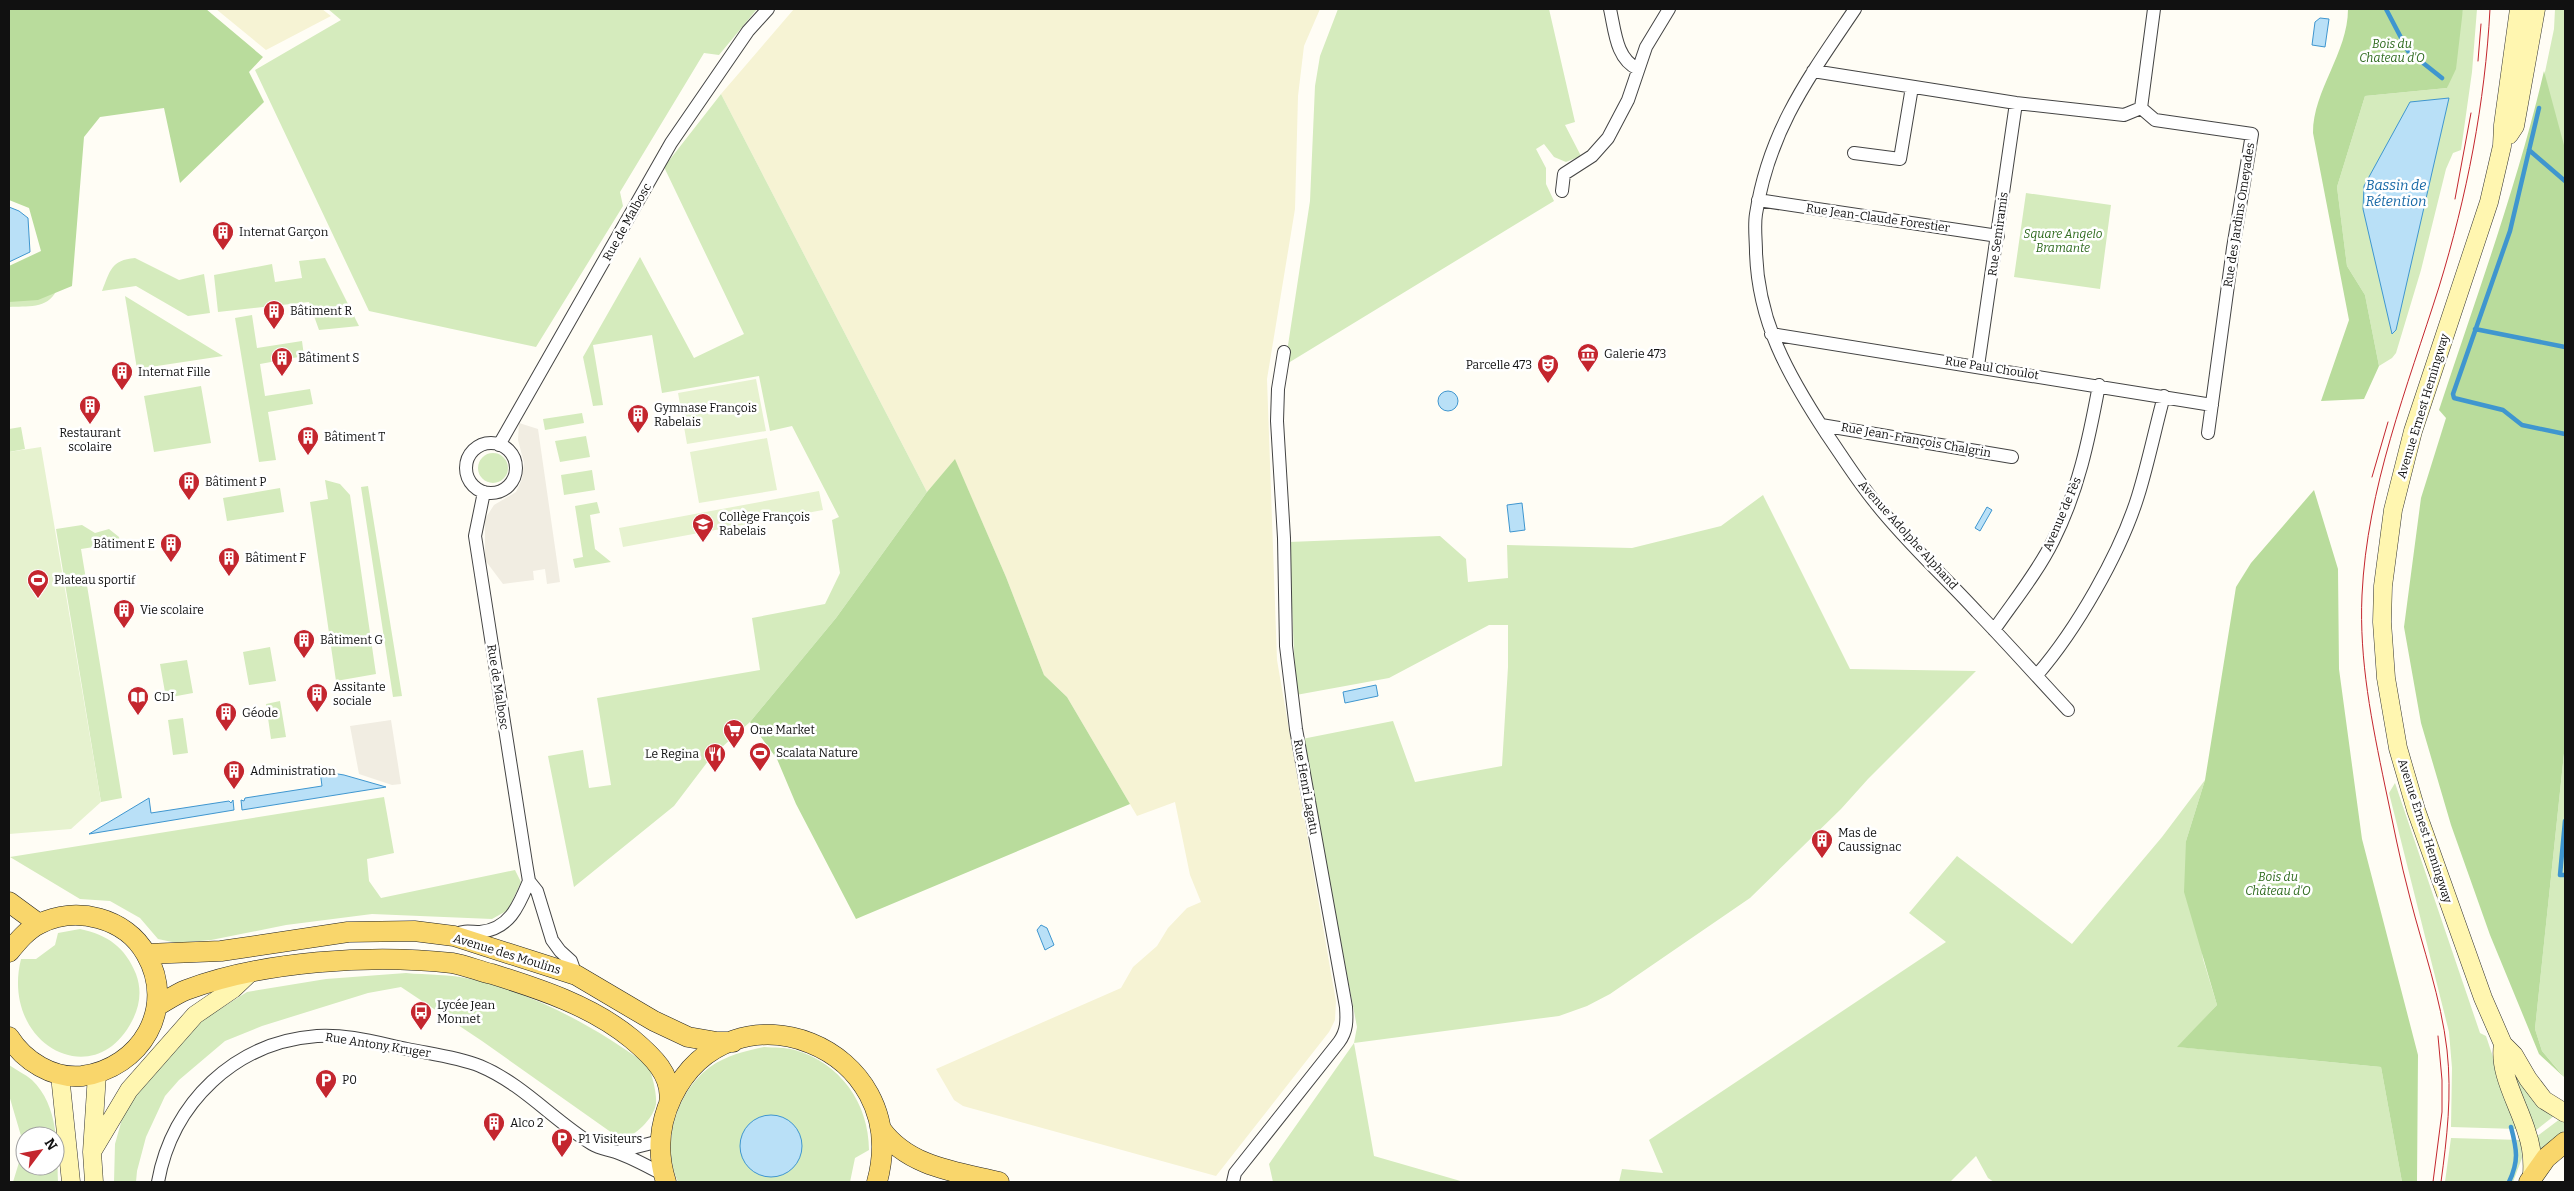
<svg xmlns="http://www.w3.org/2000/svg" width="2574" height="1191" font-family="Bitter,serif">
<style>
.farmland{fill:#f6f3d4}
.green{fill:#d5ebbd;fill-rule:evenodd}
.forest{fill:#b9dc9c}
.pitch{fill:#e6f2cf}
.plaza{fill:#f1ede2}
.water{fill:#b9e0f7;stroke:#3f96cf}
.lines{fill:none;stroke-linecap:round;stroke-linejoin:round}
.stream{stroke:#3f96cf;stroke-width:4.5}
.minor-casing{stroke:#444;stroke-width:14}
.secondary-casing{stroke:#333;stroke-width:19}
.primary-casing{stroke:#222;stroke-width:21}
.minor{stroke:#fff;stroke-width:12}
.secondary{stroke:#fff6b0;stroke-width:18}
.primary{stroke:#f9d66b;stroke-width:20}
.tram{stroke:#c4262e;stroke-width:1}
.labels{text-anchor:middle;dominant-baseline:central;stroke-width:5;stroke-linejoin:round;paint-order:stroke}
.park-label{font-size:12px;font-style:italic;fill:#2f6b1f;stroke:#fff}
.street-label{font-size:12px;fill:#111;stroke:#fff}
.poi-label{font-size:12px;fill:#111;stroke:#fff;text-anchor:start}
.water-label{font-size:14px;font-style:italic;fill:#1768a6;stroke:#fff}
</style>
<rect width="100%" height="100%" fill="#fffdf5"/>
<path class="farmland" d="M 216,9 L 322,9 L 331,16 L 266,50 Z
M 794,9 L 1320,9 L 1304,46 L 1298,96 L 1295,209 L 1267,379 L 1277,660 L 1332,979 L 1336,1001 L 1335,1020 L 1329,1032 L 1216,1176 L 963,1106 L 954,1100 L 936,1069 L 1121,988 L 1133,967 L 1157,946 L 1168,928 L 1187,908 L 1201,902 L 1190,875 L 1175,802 L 1137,816 L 1067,697 L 1044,675 L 1006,577 L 955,460 L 927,492 L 721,94 Z"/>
<path class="green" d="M 328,9 L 757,9 L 719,55 L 704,53 L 620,192 L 623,206 L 536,347 L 369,311 L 255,70 L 341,20 Z
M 1338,9 L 1549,9 L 1575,122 L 1565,125 L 1581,156 L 1566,162 L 1554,157 L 1544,144 L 1536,149 L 1546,168 L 1546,184 L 1554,201 L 1285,365 L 1310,201 L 1315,86 L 1320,56 Z
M 2463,9 L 2477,9 L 2472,72 L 2461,150 L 2453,153 L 2446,169 L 2421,270 L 2396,353 L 2392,358 L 2379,366 L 2365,295 L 2347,266 L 2337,187 L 2365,96 L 2447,88 Z
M 2555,9 L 2565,9 L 2565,177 L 2541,91 L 2554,29 Z
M 721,94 L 927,492 L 836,618 L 750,722 L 712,756 L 674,806 L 574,887 L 548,756 L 583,750 L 589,788 L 611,785 L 597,698 L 760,670 L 752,618 L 825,604 L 840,573 L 832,520 L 839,517 L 792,426 L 770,431 L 759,376 L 662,393 L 652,335 L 593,345 L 603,405 L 593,406 L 583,357 L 640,257 L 694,358 L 744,334 L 664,167 Z
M 2026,193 L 2111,205 L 2100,289 L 2014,277 Z
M 135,258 L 179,280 L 204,274 L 210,313 L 188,316 L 136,286 L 102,291 C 110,271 111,260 135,258 Z
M 325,258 L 359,326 L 319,330 L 309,302 L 218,312 L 214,275 L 272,264 L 275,282 L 302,278 L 299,261 Z
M 56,291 C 48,309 26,306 9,307 L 9,299 Z
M 125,296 L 223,356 L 137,369 Z
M 252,315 L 257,348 L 302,341 L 304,356 L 260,364 L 265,396 L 310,389 L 313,404 L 268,412 L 276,460 L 259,462 L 235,318 Z
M 201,386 L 211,443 L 154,452 L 144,396 Z
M 582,413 L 584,423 L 545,430 L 543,419 Z
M 21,427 L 25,449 L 9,452 L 9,429 Z
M 586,436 L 590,457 L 560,462 L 555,441 Z
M478 468a15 15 0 1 1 30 0a15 15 0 1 1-30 0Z
M 592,470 L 595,490 L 564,495 L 561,475 Z
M 325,480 L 340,484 L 350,495 L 376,674 L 336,681 L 310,502 L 328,499 Z
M 368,486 L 402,696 L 393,697 L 361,487 Z
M 280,488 L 284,512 L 227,521 L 223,498 Z
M 1763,495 L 1850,669 L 1976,671 L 1868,779 L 1841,809 L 1750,898 L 1610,994 L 1587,1006 L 1559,1016 L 1354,1043 L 1374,1156 L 1464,1182 L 1273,1182 L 1269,1164 L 1354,1043 L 1357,1027 L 1302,739 L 1393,721 L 1415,782 L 1502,766 L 1508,667 L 1508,625 L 1489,625 L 1389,678 L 1296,695 L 1289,542 L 1440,536 L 1466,559 L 1468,582 L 1508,578 L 1507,545 L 1632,548 L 1721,526 Z
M 597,502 L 600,513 L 590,515 L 595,549 L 611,562 L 575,568 L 573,559 L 583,557 L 575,506 Z
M 82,525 L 95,533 L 109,529 L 119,537 L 120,543 L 81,549 L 122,798 L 101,802 L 56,529 Z
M 270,647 L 276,681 L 249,685 L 243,652 Z
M 187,660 L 193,693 L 166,698 L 160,664 Z
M 280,701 L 286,737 L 271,739 L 266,704 Z
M 183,718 L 188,753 L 173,755 L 168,720 Z
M 2565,744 L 2565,1078 L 2542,1051 L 2535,1029 Z
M 2205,780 L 2186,841 L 2203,959 L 2217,1005 L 2178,1047 L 2381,1067 L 2402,1182 L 1994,1182 L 1988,1178 L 1976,1156 L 1950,1182 L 1619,1182 L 1622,1169 L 1663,1173 L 1649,1140 L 1946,942 L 1909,913 L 1957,856 L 2072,944 L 2162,837 Z
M 2395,783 L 2480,1033 L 2486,1036 L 2517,1129 L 2451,1127 L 2452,1068 L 2449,1032 L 2389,793 Z
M 384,797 L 394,853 L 367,859 L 369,881 L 381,898 L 515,870 L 521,882 L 508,910 L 492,919 L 372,914 L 286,925 L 211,940 L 177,943 L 158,939 L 140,918 L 110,901 L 80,899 L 10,857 Z
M 80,929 C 108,935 125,947 136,974 C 142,990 140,1006 132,1021 C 94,1095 0,1044 21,959 L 36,959 L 55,945 L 58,933 Z
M 406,973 C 427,975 450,974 471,979 C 537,995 594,1026 649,1066 C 652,1077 657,1092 656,1104 C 653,1120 635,1135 622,1140 L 482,1041 L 401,987 L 368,993 L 262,1026 L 225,1041 L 179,1080 L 165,1096 L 146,1137 L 137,1171 L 136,1182 L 114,1182 L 115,1144 L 122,1119 L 136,1093 L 201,1021 L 247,992 L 326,979 Z
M 764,1047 C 774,1048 785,1047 795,1050 C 840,1063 869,1103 869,1150 L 855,1158 L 850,1182 L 678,1182 C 661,1144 676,1092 710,1067 C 727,1055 745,1051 764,1047 Z
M 9,1065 C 16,1070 25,1074 32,1080 C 59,1106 57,1147 58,1182 L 13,1182 L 24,1146 L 9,1095 ZM 25,1136 L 55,1136 L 55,1166 L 25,1166 Z
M 2512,1070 L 2554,1116 L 2535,1131 Z
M 2560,1119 L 2565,1121 L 2565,1130 L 2539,1150 L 2536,1137 Z
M 2451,1138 L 2521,1140 L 2522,1158 L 2513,1182 L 2445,1182 Z"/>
<path class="forest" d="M 9,9 L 206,9 L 263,57 L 249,72 L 264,102 L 180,183 L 164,108 L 100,117 L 84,137 L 72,286 L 38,300 L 9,302 L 9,266 L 41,251 L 29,208 L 9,200 Z
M 2348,9 L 2463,9 L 2456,69 L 2447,88 L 2365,96 L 2337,187 L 2347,266 L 2365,295 L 2379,366 L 2364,399 L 2321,401 L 2349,320 L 2313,133 C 2313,90 2348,53 2348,9 Z
M 2544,71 L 2565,149 L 2565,744 L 2535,1029 L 2542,1051 L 2564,1077 L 2539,1054 L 2490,935 L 2451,825 L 2421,723 L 2404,627 L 2421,498 L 2446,418 L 2439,410 C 2476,298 2517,186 2544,71 Z
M 955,459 L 1006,577 L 1044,675 L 1067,697 L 1130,804 L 856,919 L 796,804 L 777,759 L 750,722 L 836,618 L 927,492 Z
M 2314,490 L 2338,569 L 2339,669 L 2362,839 L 2418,1055 L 2417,1182 L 2402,1182 L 2381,1067 L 2177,1047 L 2217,1005 L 2184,892 L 2186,841 L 2205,780 L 2236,587 L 2251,563 Z"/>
<path class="pitch" d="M 756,379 L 766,431 L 687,444 L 678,393 Z
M 767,438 L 777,490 L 699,503 L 690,452 Z
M 41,447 L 101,802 L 71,829 L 9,834 L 9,452 Z
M 819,491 L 823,510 L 623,547 L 619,528 Z"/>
<path class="plaza" d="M 519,423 L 538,429 L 560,582 L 547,584 L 545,569 L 533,571 L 534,580 L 503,584 L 485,560 L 485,519 L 494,505 L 516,492 L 522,479 L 524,463 L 518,440 Z
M 391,720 L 401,784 L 392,785 L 359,774 L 350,726 Z"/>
<path class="water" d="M 2320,18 L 2329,19 L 2325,47 L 2312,45 L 2315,22 Z
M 2449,98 L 2396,330 L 2392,334 L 2363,209 L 2364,186 L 2410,102 Z
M 9,207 L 19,211 L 28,218 L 30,252 L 9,262 Z
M1438 401a10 10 0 1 1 20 0a10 10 0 1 1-20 0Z
M 1522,503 L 1525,530 L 1510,532 L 1507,505 Z
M 1987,507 L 1992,510 L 1980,531 L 1975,528 Z
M 1376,685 L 1378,696 L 1345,703 L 1343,692 Z
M 320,771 L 344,775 L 386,787 L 242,810 L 241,800 L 244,801 L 245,798 L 322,786 Z
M 149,798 L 151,813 L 229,801 L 231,803 L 233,800 L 234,810 L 89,834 Z
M 1041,925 L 1047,928 L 1054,945 L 1045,950 L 1037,930 Z
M740 1146a31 31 0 1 1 62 0a31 31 0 1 1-62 0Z"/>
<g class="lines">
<path class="stream" d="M 2386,9 L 2408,51 L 2442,78
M 2539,108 L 2510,231 L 2453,394 L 2454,398 L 2503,410 L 2522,425 L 2565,434
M 2529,150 L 2565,181
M 2475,329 L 2565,347
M 2565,821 L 2560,875 L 2565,875
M 2509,1182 C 2519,1161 2517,1150 2511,1127"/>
<g class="minor-casing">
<path id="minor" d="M 1610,9 C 1615,31 1616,59 1638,69
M 1855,9 C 1809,77 1769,130 1756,214 C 1754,226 1756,240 1756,252 C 1758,322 1788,375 1826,433 C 1842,456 1856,479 1874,501 C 1905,541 1943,575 1977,612 C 2008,644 2038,678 2068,710
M 1813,71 L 2016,103 L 2124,115 L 2141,108
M 2141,108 L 2155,120 L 2252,134 L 2233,248 L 2208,433
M 2141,108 L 2154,9
M 1854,153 L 1900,159 L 1912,87
M 1562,191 L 1564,174 L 1592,156 L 1608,138 L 1628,100 L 1646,47 L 1669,9
M 1758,200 L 1998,236
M 1771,334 L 2212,405
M 1978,366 L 2016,103
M 1821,425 L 2012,457
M466 468a25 25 0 1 1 50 0a25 25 0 1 1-50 0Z
M 499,445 L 671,143 L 748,31 L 768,9
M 484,492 L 475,536 L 526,863 L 529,881 L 537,891 L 552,940 L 560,951 L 571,961 L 576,975
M 1994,630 C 2014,601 2037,573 2053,541 C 2078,492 2089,439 2099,385
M 2037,675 C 2076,630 2120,554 2138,496 C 2148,464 2155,429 2164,396
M 457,934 C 464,930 471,932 480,932 C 510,929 519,905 529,881
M 616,1152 L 660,1141
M 158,1182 C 172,1103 235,1042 317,1036 C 347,1034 378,1043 407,1049 C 431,1054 457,1057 480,1066 C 523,1084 553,1120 592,1144 C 600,1149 607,1149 616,1152 C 633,1158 649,1167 664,1175
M 1233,1182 L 1235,1173 L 1339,1042 C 1347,1031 1347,1021 1346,1007 L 1296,729 L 1286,646 L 1284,538 L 1277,421 L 1278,389 L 1284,352"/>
</g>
<g class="secondary-casing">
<path id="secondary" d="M 2519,9 L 2503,125 L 2502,146 L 2489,202 L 2413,431 L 2393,510 L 2383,586 L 2382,622 L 2386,678 L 2398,748 L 2416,810 L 2483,998 L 2503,1044 L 2514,1055 L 2528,1079 L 2544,1100 L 2565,1113
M 2509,135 L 2515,126 L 2536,9
M 2503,1044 C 2498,1073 2519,1105 2527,1133 C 2532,1147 2533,1160 2532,1175
M 60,1075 L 71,1182
M 92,1152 L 129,1090 L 195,1015 L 233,989 L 252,971
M 94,1182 L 92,1152 L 97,1074"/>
</g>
<g class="primary-casing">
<path id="primary" d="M 9,902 L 39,924
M 9,952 C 18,941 27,930 39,924 C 76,905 126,918 146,954 C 177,1008 141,1068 82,1076 C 53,1079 24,1061 9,1037
M 146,954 L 221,951 L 348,932 L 414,931 L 454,936 L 576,975 L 654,1021 L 688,1037 L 717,1042 L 733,1042
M 157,1006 C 166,1001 176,994 186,990 C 263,961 371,954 452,963 C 465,965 479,971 492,974 C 540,989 592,1006 632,1039 C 651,1055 674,1075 669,1104
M 881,1129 C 908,1167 957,1172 999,1182
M 666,1182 C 657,1154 659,1124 672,1097 C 731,976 914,1046 877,1182
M 2529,1182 L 2546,1158 L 2565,1142"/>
</g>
<use href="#minor" class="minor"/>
<use href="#secondary" class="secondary"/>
<use href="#primary" class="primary"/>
<path class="tram" d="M 2478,61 L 2481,24
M 2455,199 L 2471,113
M 2372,477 L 2388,422
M 2433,1182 L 2442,1112 L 2442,1080 L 2438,1036
M 2441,1182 C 2447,1138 2452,1095 2447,1050 C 2441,998 2423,949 2410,898 C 2400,861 2393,823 2385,786 C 2372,723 2359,661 2362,595 C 2367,488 2407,388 2439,287 C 2467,196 2485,103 2490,9"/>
</g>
<defs>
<g id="building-pin" transform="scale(1.125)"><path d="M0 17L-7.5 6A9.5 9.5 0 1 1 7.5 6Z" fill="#c4262e" stroke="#fff"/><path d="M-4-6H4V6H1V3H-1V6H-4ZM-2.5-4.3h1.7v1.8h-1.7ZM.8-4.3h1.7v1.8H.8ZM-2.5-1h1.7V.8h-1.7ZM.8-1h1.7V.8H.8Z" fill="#fff"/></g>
<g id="museum-pin" transform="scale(1.125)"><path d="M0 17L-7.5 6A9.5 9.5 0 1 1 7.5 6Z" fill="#c4262e" stroke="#fff"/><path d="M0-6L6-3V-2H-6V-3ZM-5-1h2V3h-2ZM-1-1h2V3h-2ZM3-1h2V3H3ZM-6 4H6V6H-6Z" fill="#fff"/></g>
<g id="theatre-pin" transform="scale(1.125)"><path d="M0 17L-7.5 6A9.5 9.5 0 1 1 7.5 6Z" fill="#c4262e" stroke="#fff"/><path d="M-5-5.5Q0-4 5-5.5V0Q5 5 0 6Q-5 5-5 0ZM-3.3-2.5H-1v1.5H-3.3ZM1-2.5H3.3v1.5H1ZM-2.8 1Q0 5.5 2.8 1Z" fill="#fff"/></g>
<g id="school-pin" transform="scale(1.125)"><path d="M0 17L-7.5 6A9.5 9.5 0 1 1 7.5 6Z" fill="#c4262e" stroke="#fff"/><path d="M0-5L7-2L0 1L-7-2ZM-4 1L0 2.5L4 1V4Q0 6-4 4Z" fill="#fff"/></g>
<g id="stadium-pin" transform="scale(1.125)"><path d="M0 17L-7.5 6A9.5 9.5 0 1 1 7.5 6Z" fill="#c4262e" stroke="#fff"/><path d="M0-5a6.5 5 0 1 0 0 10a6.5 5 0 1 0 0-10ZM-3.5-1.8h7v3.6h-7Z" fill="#fff"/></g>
<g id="library-pin" transform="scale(1.125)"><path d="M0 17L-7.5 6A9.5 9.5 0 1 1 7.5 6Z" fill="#c4262e" stroke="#fff"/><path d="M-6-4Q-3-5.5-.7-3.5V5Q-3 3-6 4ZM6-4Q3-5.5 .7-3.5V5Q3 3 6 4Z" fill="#fff"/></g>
<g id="supermarket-pin" transform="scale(1.125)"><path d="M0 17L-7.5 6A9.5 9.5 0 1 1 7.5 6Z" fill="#c4262e" stroke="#fff"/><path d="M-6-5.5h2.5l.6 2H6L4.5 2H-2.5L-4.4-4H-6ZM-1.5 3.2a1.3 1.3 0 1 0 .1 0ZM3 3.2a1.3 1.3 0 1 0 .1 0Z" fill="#fff"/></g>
<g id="restaurant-pin" transform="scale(1.125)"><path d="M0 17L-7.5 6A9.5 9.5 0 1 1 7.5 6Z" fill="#c4262e" stroke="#fff"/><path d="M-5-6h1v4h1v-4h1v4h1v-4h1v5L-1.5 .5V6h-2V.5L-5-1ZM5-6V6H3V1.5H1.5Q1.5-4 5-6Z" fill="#fff"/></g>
<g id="bus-pin" transform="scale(1.125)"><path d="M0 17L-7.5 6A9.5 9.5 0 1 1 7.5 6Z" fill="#c4262e" stroke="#fff"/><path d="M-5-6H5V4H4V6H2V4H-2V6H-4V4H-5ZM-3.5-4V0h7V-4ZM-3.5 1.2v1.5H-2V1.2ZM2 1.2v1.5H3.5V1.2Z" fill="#fff"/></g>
<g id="parking-pin" transform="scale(1.125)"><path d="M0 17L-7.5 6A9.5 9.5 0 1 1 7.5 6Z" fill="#c4262e" stroke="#fff"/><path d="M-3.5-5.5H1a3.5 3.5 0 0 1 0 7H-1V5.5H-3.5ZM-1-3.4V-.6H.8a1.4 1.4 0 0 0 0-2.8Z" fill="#fff"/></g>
</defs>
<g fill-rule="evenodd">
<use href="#building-pin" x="223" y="232"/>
<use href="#building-pin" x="274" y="311"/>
<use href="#museum-pin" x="1588" y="354"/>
<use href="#building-pin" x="282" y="358"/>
<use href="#theatre-pin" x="1548" y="365"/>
<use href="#building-pin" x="122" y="372"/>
<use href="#building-pin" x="90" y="406"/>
<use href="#building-pin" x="638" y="415"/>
<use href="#building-pin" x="308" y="437"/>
<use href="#building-pin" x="189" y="482"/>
<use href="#school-pin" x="703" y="524"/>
<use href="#building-pin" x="171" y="544"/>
<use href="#building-pin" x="229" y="558"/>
<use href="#stadium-pin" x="38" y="580"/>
<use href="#building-pin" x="124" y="610"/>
<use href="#building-pin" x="304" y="640"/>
<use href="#building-pin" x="317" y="694"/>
<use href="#library-pin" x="138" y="697"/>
<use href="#building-pin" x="226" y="713"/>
<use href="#supermarket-pin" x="734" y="730"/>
<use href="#stadium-pin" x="760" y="753"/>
<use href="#restaurant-pin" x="715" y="754"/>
<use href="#building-pin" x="234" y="771"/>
<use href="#building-pin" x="1822" y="840"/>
<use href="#bus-pin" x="421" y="1012"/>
<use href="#parking-pin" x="326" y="1080"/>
<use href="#building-pin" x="494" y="1123"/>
<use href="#parking-pin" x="562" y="1139"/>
</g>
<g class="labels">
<g class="park-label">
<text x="2392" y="44">Bois du<tspan x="2392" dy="14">Chateau d'O</tspan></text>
<text x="2063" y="234">Square Angelo<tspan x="2063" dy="14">Bramante</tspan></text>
<text x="2278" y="877">Bois du<tspan x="2278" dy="14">Château d'O</tspan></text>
</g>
<g class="street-label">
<text transform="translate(2239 215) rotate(-81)">Rue des Jardins Omeyades</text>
<text transform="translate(1878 218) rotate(8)">Rue Jean-Claude Forestier</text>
<text transform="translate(627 222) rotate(-61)">Rue de Malbosc</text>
<text transform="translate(1998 234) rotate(-82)">Rue Semiramis</text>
<text transform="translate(1992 368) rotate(9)">Rue Paul Choulot</text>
<text transform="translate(2423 406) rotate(-73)">Avenue Ernest Hemingway</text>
<text transform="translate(1916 440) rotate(10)">Rue Jean-François Chalgrin</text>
<text transform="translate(2062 514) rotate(-67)">Avenue de Fès</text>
<text transform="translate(1908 535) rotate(48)">Avenue Adolphe Alphand</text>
<text transform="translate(498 687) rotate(81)">Rue de Malbosc</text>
<text transform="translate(1306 787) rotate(80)">Rue Henri Lagatu</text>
<text transform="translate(2425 831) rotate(72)">Avenue Ernest Hemingway</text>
<text transform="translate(507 954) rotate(17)">Avenue des Moulins</text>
<text transform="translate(378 1045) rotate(9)">Rue Antony Kruger</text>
</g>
<g class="poi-label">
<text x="239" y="232">Internat Garçon</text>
<text x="290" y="311">Bâtiment R</text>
<text x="1604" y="354">Galerie 473</text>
<text x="298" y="358">Bâtiment S</text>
<text x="1532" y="365" text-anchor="end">Parcelle 473</text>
<text x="138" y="372">Internat Fille</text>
<text x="654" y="408">Gymnase François<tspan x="654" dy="14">Rabelais</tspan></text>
<text x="90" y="433" text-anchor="middle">Restaurant<tspan x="90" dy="14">scolaire</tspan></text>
<text x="324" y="437">Bâtiment T</text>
<text x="205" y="482">Bâtiment P</text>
<text x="719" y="517">Collège François<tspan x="719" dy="14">Rabelais</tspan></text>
<text x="155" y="544" text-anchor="end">Bâtiment E</text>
<text x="245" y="558">Bâtiment F</text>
<text x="54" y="580">Plateau sportif</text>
<text x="140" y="610">Vie scolaire</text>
<text x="320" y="640">Bâtiment G</text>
<text x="333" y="687">Assitante<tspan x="333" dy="14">sociale</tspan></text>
<text x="154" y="697">CDI</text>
<text x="242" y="713">Géode</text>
<text x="750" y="730">One Market</text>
<text x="776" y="753">Scalata Nature</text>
<text x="699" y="754" text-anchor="end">Le Regina</text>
<text x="250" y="771">Administration</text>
<text x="1838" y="833">Mas de<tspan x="1838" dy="14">Caussignac</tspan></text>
<text x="437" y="1005">Lycée Jean<tspan x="437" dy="14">Monnet</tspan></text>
<text x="342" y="1080">P0</text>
<text x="510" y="1123">Alco 2</text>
<text x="578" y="1139">P1 Visiteurs</text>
</g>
<g class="water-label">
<text x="2396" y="185">Bassin de<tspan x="2396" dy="16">Rétention</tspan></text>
</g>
</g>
<rect width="2574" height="1191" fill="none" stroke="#111111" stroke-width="20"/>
<g transform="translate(40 1151) rotate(58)"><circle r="24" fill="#ffffff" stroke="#a0a0a0"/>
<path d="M0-4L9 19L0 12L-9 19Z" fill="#c4262e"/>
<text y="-8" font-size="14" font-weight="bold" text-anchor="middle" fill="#111111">N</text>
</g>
</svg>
